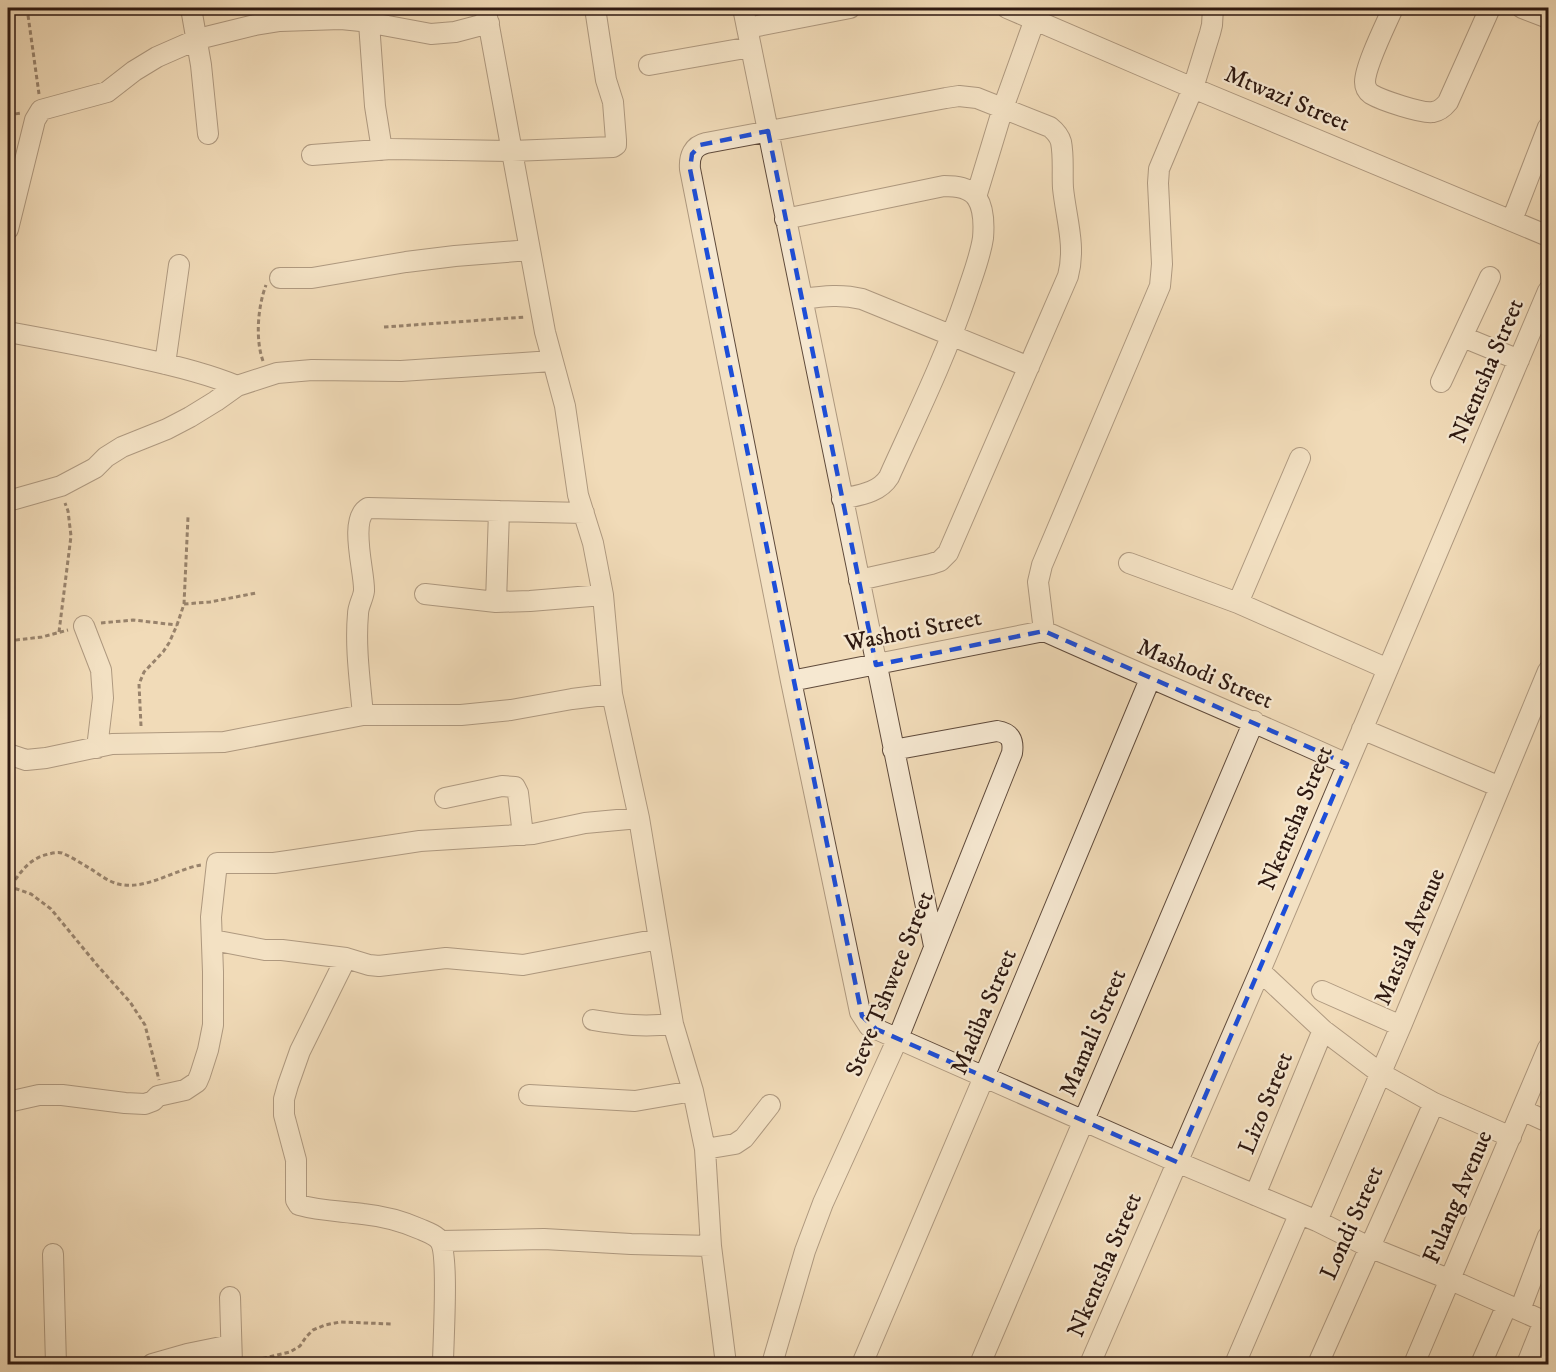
<svg xmlns="http://www.w3.org/2000/svg" width="1556" height="1372" font-family="'IM FELL DW Pica',serif">
<style>
.lines{fill:none;stroke-linecap:round;stroke-linejoin:round}
.minor-casing{stroke:#5f4a3b;stroke-width:22}
.path{stroke:#2e1911;stroke-width:3;stroke-dasharray:4.5 3;stroke-linecap:butt}
.minor{stroke:#f6e8d1;stroke-width:20}
.marked{fill:none;stroke:#1d4ed8;stroke-width:4.5;stroke-dasharray:12 8;stroke-linejoin:round}
.labels{text-anchor:middle;dominant-baseline:central;stroke-width:4.5;stroke-linejoin:round;paint-order:stroke}
.street-label{font-size:24px;fill:#2e1911;stroke:#f6e8d1}
</style>
<rect width="100%" height="100%" fill="#f1dbb8"/>
<filter id="stains"><feTurbulence type="fractalNoise" baseFrequency=".00333" numOctaves="4"/><feColorMatrix values="0 0 0 0 .2 0 0 0 0 .09 0 0 0 0 .02 0 0 0 .5 -.17"/></filter>
<radialGradient id="worn" r=".72"><stop offset=".6" stop-color="#630" stop-opacity="0"/><stop offset="1" stop-color="#630" stop-opacity=".3"/></radialGradient>
<g class="lines">
<g class="minor-casing">
<path id="minor" d="M 191,8 L 201,65 L 208,134
M 485,8 L 489,26 L 545,332 L 565,406 L 578,495 L 593,543 L 603,595 L 612,694 L 639,818 L 673,1024 L 693,1091 L 705,1149 L 711,1246 L 726,1364
M 743,8 L 934,946
M 1007,8 L 1193,88 L 1548,236
M 1393,8 C 1386,24 1365,66 1365,82 C 1365,87 1367,91 1371,94 C 1381,100 1422,114 1433,112 C 1440,111 1444,107 1448,102 L 1490,8
M 1522,8 L 1548,18
M 369,23 L 375,106 L 382,150
M 747,28 L 850,8
M 649,65 L 751,47
M 312,155 L 391,149 L 512,151 L 613,147 L 616,145 L 616,140 L 613,102 L 606,80 L 595,8
M 976,197 L 1003,108 L 1035,19
M 785,219 L 944,186 C 955,186 970,187 977,198 C 984,209 984,226 983,238 C 980,258 972,277 966,296 C 945,358 916,417 889,477 C 879,493 859,495 842,499
M 1512,220 L 1548,127
M 8,229 L 35,120 L 41,110 L 107,92 L 134,71 L 157,57 L 198,39 L 255,25 L 280,21 L 341,19 L 361,21 L 431,34 L 455,32 L 489,23
M 280,278 L 312,278 L 406,262 L 455,256 L 530,250
M 803,299 C 824,296 842,294 862,299 L 1029,367
M 8,332 C 52,340 96,348 139,358 C 172,365 206,373 237,386
M 1463,337 L 1519,360
M 165,364 L 179,265
M 1441,382 L 1490,277
M 8,501 L 61,486 L 95,468 L 106,457 L 122,447 L 167,429 L 190,417 L 216,401 L 237,386 L 277,373 L 312,370 L 401,371 L 552,361
M 1129,563 L 1238,603 L 1388,669
M 859,580 L 931,564 L 940,561 L 948,553 L 1068,276 C 1076,246 1066,218 1063,188 C 1062,173 1064,157 1061,142 C 1059,135 1055,131 1050,127 L 977,98 L 959,96 L 946,98 L 706,143 C 693,146 689,156 690,169 L 791,681 L 860,1012 L 869,1026 L 876,1029 L 1177,1162 L 1317,1221 L 1369,1247 L 1451,1280 L 1548,1323
M 425,594 L 496,602 L 530,601 L 603,595
M 496,602 L 499,511
M 1238,603 L 1300,458
M 84,626 L 101,670 L 103,698 L 97,748
M 1044,631 L 1038,582 L 1042,565 L 1160,286 L 1162,264 L 1158,183 L 1159,169 L 1193,88 L 1210,33 L 1212,25 L 1213,8
M 1044,631 C 1144,676 1246,718 1347,764
M 791,681 L 1044,631
M 363,715 C 360,681 355,647 358,614 C 358,606 363,599 364,591 C 365,572 348,519 368,508 L 584,513
M 1362,729 L 1500,787
M 8,754 L 26,760 L 46,758 L 112,744 L 224,742 L 363,715 L 461,715 L 511,710 L 572,699 L 612,694
M 445,798 L 502,786 L 515,787 L 518,793 L 523,835
M 213,940 L 265,950 L 282,950 L 346,958 L 369,965 L 379,966 L 446,958 L 523,965 L 659,939
M 346,958 L 300,1051 L 288,1085 L 284,1099 L 284,1115 L 296,1160 L 296,1200 L 299,1205 C 320,1211 341,1211 363,1214 C 382,1216 402,1221 420,1229 C 427,1232 436,1235 440,1241 C 449,1255 443,1343 443,1364
M 1260,971 L 1323,1030 L 1380,1073 L 1434,1103 L 1511,1137
M 1322,991 L 1401,1026
M 593,1020 C 623,1025 643,1027 673,1024
M 529,1095 L 635,1101 L 693,1091
M 8,1102 L 39,1095 L 62,1095 L 125,1103 L 145,1104 L 153,1101 L 158,1096 L 185,1090 L 197,1082 L 200,1075 L 208,1050 L 213,1025 L 213,972 L 211,917 L 217,863 L 274,863 L 295,860 L 420,841 L 533,834 L 585,823 L 639,818
M 1522,1110 L 1548,1122
M 705,1149 L 735,1144 L 744,1138 L 770,1105
M 1255,1195 L 1323,1030
M 1317,1221 L 1401,1026 L 1548,671
M 440,1241 L 544,1239 L 631,1244 L 711,1246
M 53,1254 L 56,1364
M 230,1297 L 232,1364
M 1520,1310 L 1548,1236
M 152,1364 L 187,1354 L 231,1345
M 772,1364 L 805,1251 L 823,1203 L 898,1038 L 1012,753 C 1014,740 1010,733 997,731 L 893,750
M 862,1364 L 984,1077 L 1150,679
M 980,1364 L 1254,721
M 1090,1364 L 1260,971 L 1548,291
M 1235,1364 L 1299,1215
M 1318,1364 L 1434,1103
M 1414,1364 L 1548,1048
M 1481,1364 L 1507,1305
M 1527,1364 L 1544,1321"/>
</g>
<path class="path" d="M 27,8 L 39,94
M 8,115 L 21,113
M 384,327 L 526,317
M 263,361 C 255,339 258,306 266,285
M 184,604 L 210,602 L 256,593
M 101,623 L 133,620 L 177,625
M 59,632 L 71,536 L 68,511 L 65,503
M 8,641 L 42,637 L 68,630
M 141,726 L 139,684 L 144,672 L 163,652 L 169,643 L 177,625 L 184,604 L 188,517
M 8,886 L 31,894 L 51,909 L 97,965 L 130,1002 L 145,1025 L 159,1080
M 11,886 C 21,871 30,858 49,854 C 53,853 58,852 62,853 C 72,857 82,864 91,869 C 101,876 112,884 124,885 C 149,888 177,869 201,865
M 248,1362 L 290,1352 L 300,1346 L 306,1337 L 313,1330 L 325,1325 L 340,1322 L 392,1324"/>
<use href="#minor" class="minor"/>
</g>
<path d="M0 0H1556V1372H0ZM 768,131 L 876,665 L 1044,631 L 1347,764 L 1177,1162 L 876,1029 L 862,1016 L 690,169 L 692,154 L 700,145 Z" fill="#f1dbb8" fill-opacity=".55" fill-rule="evenodd"/>
<path class="marked" d="M 768,131 L 876,665 L 1044,631 L 1347,764 L 1177,1162 L 876,1029 L 862,1016 L 690,169 L 692,154 L 700,145 Z"/>
<g class="labels">
<g class="street-label">
<text transform="translate(1287 99) rotate(23)">Mtwazi Street</text>
<text transform="translate(1487 371) rotate(-67)">Nkentsha Street</text>
<text transform="translate(913 631) rotate(-11)">Washoti Street</text>
<text transform="translate(1205 674) rotate(23)">Mashodi Street</text>
<text transform="translate(1296 818) rotate(-67)">Nkentsha Street</text>
<text transform="translate(1410 937) rotate(-67)">Matsila Avenue</text>
<text transform="translate(890 984) rotate(-68)">Steve Tshwete Street</text>
<text transform="translate(984 1012) rotate(-67)">Madiba Street</text>
<text transform="translate(1093 1033) rotate(-67)">Mamali Street</text>
<text transform="translate(1266 1103) rotate(-68)">Lizo Street</text>
<text transform="translate(1458 1197) rotate(-67)">Fulang Avenue</text>
<text transform="translate(1352 1223) rotate(-66)">Londi Street</text>
<text transform="translate(1105 1265) rotate(-67)">Nkentsha Street</text>
</g>
</g>
<rect width="1556" height="1372" fill="none" stroke="#f1dbb8" stroke-width="30"/>
<rect x="9" y="9" width="1538" height="1354" fill="none" stroke="#2e1911" stroke-width="3"/>
<rect x="15" y="15" width="1526" height="1342" fill="none" stroke="#2e1911" stroke-width="1.5"/>
<rect width="100%" height="100%" filter="url(#stains)"/>
<rect width="100%" height="100%" fill="url(#worn)"/>
</svg>
